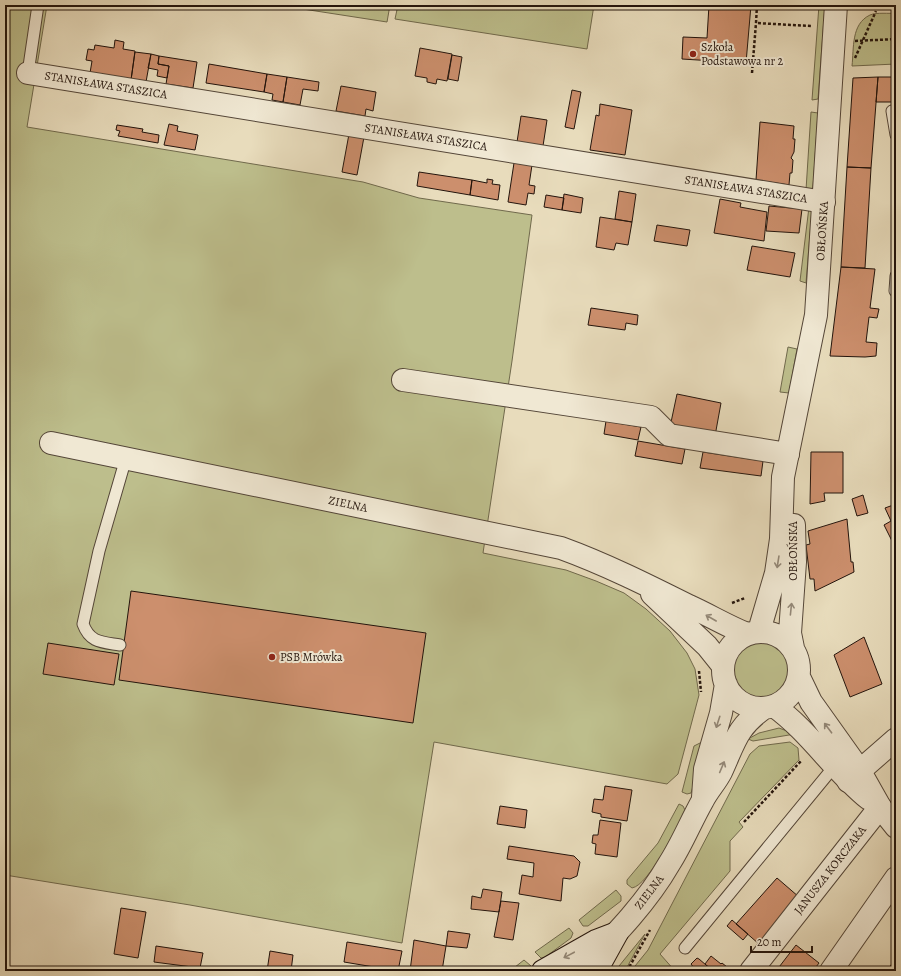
<svg xmlns="http://www.w3.org/2000/svg" width="901" height="976" font-family="Alegreya,serif">
<style>
.green{fill:#bdbe8c;stroke:#70694c}
.building{fill:#cc8f6d;stroke:#23140c}
.lines{fill:none;stroke-linecap:round;stroke-linejoin:round}
.service-casing{stroke:#544638;stroke-width:13}
.minor-casing{stroke:#544638;stroke-width:24}
.tertiary-casing{stroke:#544638;stroke-width:24}
.secondary-casing{stroke:#23140c;stroke-width:24}
.path{stroke:#23140c;stroke-width:2.5;stroke-dasharray:3 2;stroke-linecap:butt}
.service{stroke:#f0e8d3;stroke-width:11}
.minor{stroke:#f0e8d3;stroke-width:22}
.tertiary{stroke:#f0e8d3;stroke-width:22}
.secondary{stroke:#f0e8d3;stroke-width:22}
.oneway{stroke:#948979}
.poi-dot{fill:#8f2418;stroke:#f0e8d3;stroke-width:1.5}
.labels{text-anchor:middle;dominant-baseline:central;stroke-width:4;stroke-linejoin:round;paint-order:stroke}
.poi-label{font-size:12px;fill:#23140c;stroke:#f0e8d3;text-anchor:start}
.street-label{font-size:12px;fill:#23140c;stroke:#f0e8d3}
</style>
<rect width="100%" height="100%" fill="#e8dcbc"/>
<filter id="stains"><feTurbulence type="fractalNoise" baseFrequency=".005" numOctaves="4"/><feColorMatrix values="0 0 0 0 .2 0 0 0 0 .09 0 0 0 0 .02 0 0 0 .5 -.17"/></filter>
<radialGradient id="worn" r=".72"><stop offset=".6" stop-color="#630" stop-opacity="0"/><stop offset="1" stop-color="#630" stop-opacity=".3"/></radialGradient>
<path class="green" d="M 5,5 L 47,5 L 27,127 L 363,182 L 419,198 L 532,215 L 512,361 L 483,553 L 566,570 L 596,581 L 624,593 L 646,609 L 670,631 L 687,653 L 695,669 L 699,695 L 678,774 L 667,784 L 434,742 L 402,943 L 190,905 L 5,875 Z
M 277,5 L 390,5 L 387,22 Z
M 398,5 L 594,5 L 587,49 L 395,19 Z
M 819,5 L 825,5 L 818,99 L 812,100 Z
M 896,13 L 896,64 L 852,66 C 854,48 851,24 870,15 C 877,12 889,14 896,13 Z
M 811,112 L 818,113 L 813,188 L 806,190 Z
M 809,207 L 812,209 L 806,283 L 800,281 Z
M 788,347 L 797,349 L 789,393 L 780,392 Z
M731 670a30 30 0 1 1 60 0a30 30 0 1 1-60 0Z
M 779,728 L 795,734 L 753,741 L 748,739 L 759,733 Z
M 702,742 L 697,773 L 691,793 L 687,794 L 682,792 L 694,746 Z
M 790,742 L 798,748 L 799,760 L 739,822 L 743,827 L 730,841 L 730,871 L 660,954 L 675,971 L 631,971 L 648,950 L 750,754 L 759,746 Z
M 679,804 L 683,806 L 685,810 C 677,827 649,885 632,888 L 627,884 L 627,880 L 658,843 Z
M 616,890 L 621,896 L 621,901 L 588,926 L 583,926 L 579,920 Z
M 569,928 L 573,933 L 571,938 L 544,958 L 541,958 L 535,952 Z
M 645,934 L 625,971 L 615,971 Z
M 524,960 L 531,966 L 529,970 L 510,971 Z"/>
<path class="building" d="M 709,5 L 751,5 L 746,63 L 682,59 L 683,37 L 707,38 Z
M 115,40 L 124,42 L 123,49 L 135,51 L 131,80 L 90,73 L 92,61 L 86,60 L 88,49 L 94,50 L 95,45 L 114,48 Z
M 420,48 L 452,54 L 447,81 L 437,79 L 436,84 L 427,82 L 427,78 L 415,76 Z
M 135,52 L 151,54 L 146,82 L 131,80 Z
M 151,54 L 159,56 L 158,64 L 169,66 L 167,78 L 157,76 L 158,70 L 148,68 Z
M 452,55 L 462,57 L 458,81 L 448,79 Z
M 159,56 L 197,62 L 193,88 L 166,84 L 169,66 L 158,64 Z
M 209,64 L 267,74 L 264,92 L 206,83 Z
M 267,74 L 287,77 L 283,102 L 272,100 L 273,94 L 264,92 Z
M 287,77 L 319,82 L 318,91 L 303,89 L 300,105 L 283,102 Z
M 878,77 L 871,168 L 847,167 L 853,78 Z
M 878,77 L 896,77 L 896,102 L 876,102 Z
M 341,86 L 376,92 L 373,111 L 366,109 L 365,116 L 336,111 Z
M 572,90 L 581,92 L 574,129 L 565,127 Z
M 600,104 L 632,110 L 625,155 L 590,150 L 596,115 L 599,116 Z
M 521,116 L 547,120 L 543,146 L 517,142 Z
M 760,122 L 794,126 L 793,139 L 795,139 L 794,152 L 791,158 L 793,160 L 792,173 L 790,173 L 789,185 L 756,180 Z
M 169,124 L 178,126 L 177,131 L 198,135 L 195,150 L 164,145 Z
M 117,125 L 143,129 L 142,132 L 159,135 L 158,143 L 118,136 L 120,131 L 116,130 Z
M 349,134 L 364,137 L 357,175 L 342,172 Z
M 514,163 L 532,165 L 529,185 L 535,186 L 534,194 L 528,193 L 526,205 L 508,202 Z
M 847,167 L 871,168 L 865,268 L 841,267 Z
M 419,172 L 472,180 L 470,195 L 417,186 Z
M 487,179 L 493,180 L 492,184 L 500,185 L 498,200 L 470,195 L 472,180 L 487,183 Z
M 619,191 L 636,194 L 632,222 L 615,219 Z
M 564,194 L 583,198 L 581,213 L 562,210 Z
M 546,195 L 564,198 L 562,210 L 544,207 Z
M 720,199 L 741,203 L 740,207 L 767,212 L 764,241 L 714,233 Z
M 769,206 L 802,209 L 799,233 L 766,231 Z
M 600,217 L 632,222 L 628,245 L 616,243 L 614,250 L 596,247 Z
M 657,225 L 690,230 L 687,246 L 654,241 Z
M 752,246 L 795,253 L 790,277 L 747,270 Z
M 841,267 L 875,269 L 870,308 L 879,309 L 877,318 L 869,317 L 866,342 L 877,343 L 876,356 L 865,357 L 830,356 Z
M 591,308 L 638,315 L 637,325 L 626,323 L 625,330 L 588,325 Z
M 677,394 L 721,403 L 715,436 L 670,427 Z
M 606,421 L 641,427 L 638,440 L 604,434 Z
M 638,441 L 685,449 L 682,464 L 635,456 Z
M 703,452 L 763,461 L 761,476 L 700,468 Z
M 811,452 L 843,452 L 843,493 L 824,493 L 825,501 L 810,504 Z
M 863,495 L 868,513 L 857,516 L 852,499 Z
M 896,504 L 896,544 L 894,545 L 884,525 L 891,521 L 885,508 Z
M 847,519 L 851,562 L 853,562 L 854,572 L 815,591 L 814,579 L 810,579 L 806,545 L 810,544 L 808,531 Z
M 131,591 L 426,633 L 413,723 L 119,680 Z
M 864,637 L 882,684 L 850,697 L 834,655 Z
M 48,643 L 119,654 L 114,685 L 43,674 Z
M 605,786 L 632,790 L 627,821 L 601,817 L 601,814 L 592,812 L 594,799 L 603,800 Z
M 500,806 L 527,810 L 525,828 L 497,824 Z
M 600,820 L 621,823 L 617,857 L 595,854 L 596,844 L 592,843 L 593,835 L 598,835 Z
M 509,846 L 574,856 L 580,862 L 577,876 L 570,879 L 563,878 L 561,901 L 519,894 L 522,875 L 533,877 L 534,863 L 507,859 Z
M 777,878 L 799,897 L 759,944 L 736,924 Z
M 483,889 L 502,892 L 499,912 L 471,909 L 472,896 L 481,898 Z
M 501,901 L 519,903 L 513,940 L 494,937 Z
M 121,908 L 146,912 L 138,958 L 114,954 Z
M 732,920 L 748,934 L 743,940 L 727,926 Z
M 448,931 L 470,934 L 467,948 L 446,946 Z
M 414,940 L 446,946 L 442,971 L 410,971 Z
M 347,942 L 402,951 L 398,971 L 344,962 Z
M 796,945 L 819,963 L 813,971 L 776,971 Z
M 156,946 L 203,953 L 200,968 L 154,962 Z
M 270,951 L 293,955 L 291,971 L 267,971 Z
M 711,956 L 721,964 L 722,963 L 732,971 L 713,971 L 705,964 Z
M 697,958 L 699,959 L 713,971 L 698,971 L 694,968 L 691,964 Z
M 893,962 L 896,964 L 896,971 L 887,971 Z"/>
<g class="lines">
<g class="service-casing">
<path id="service" d="M 28,73 L 38,5
M 892,111 L 896,135
M 895,291 L 896,276
M 120,645 C 102,642 90,643 83,624 L 99,551 L 126,458
M 685,948 L 837,763"/>
</g>
<g class="minor-casing">
<path id="minor" d="M 28,73 L 824,202
M 403,380 L 651,417 L 669,435 L 788,454
M 51,443 L 561,548 C 605,564 647,585 689,606 C 709,615 727,626 747,634
M 652,594 L 707,646 L 723,666
M 848,781 L 896,739
M 751,971 L 880,807
M 831,971 L 896,878"/>
</g>
<g class="tertiary-casing">
<path id="tertiary" d="M 759,631 L 776,573 L 781,539 L 783,477 L 816,315 L 836,5
M723 670a38 38 0 1 1 76 0a38 38 0 1 1-76 0Z
M 793,648 L 790,633 L 795,562 L 794,525
M 799,677 L 811,702 L 858,768 L 880,807 L 896,827
M 774,706 C 810,732 834,771 869,799
M 703,797 L 705,769 L 721,713 L 726,684
M 580,971 C 612,938 646,904 669,864 C 682,844 691,821 703,800 C 708,790 716,782 721,772 C 735,742 736,728 764,708"/>
</g>
<g class="secondary-casing">
<path id="secondary" d="M 543,971 L 596,941 L 617,933
M 596,971 L 617,933"/>
</g>
<path class="path" d="M 757,5 L 756,23 L 811,26
M 855,41 L 896,39
M 855,58 L 876,11
M 752,73 L 756,23
M 732,603 L 745,598
M 699,671 L 701,692
M 744,822 L 801,761
M 627,971 L 650,930"/>
<use href="#service" class="service"/>
<use href="#minor" class="minor"/>
<use href="#tertiary" class="tertiary"/>
<use href="#secondary" class="secondary"/>
</g>
<defs><path id="oneway-shaft" d="M-6 0H5M1.5-3L5.5 0L1.5 3" fill="none" stroke-width="1.6" stroke-linecap="round" stroke-linejoin="round"/></defs>
<g class="oneway">
<use href="#oneway-shaft" transform="translate(778 562) rotate(99)"/>
<use href="#oneway-shaft" transform="translate(791 609) rotate(-84)"/>
<use href="#oneway-shaft" transform="translate(711 618) rotate(-150)"/>
<use href="#oneway-shaft" transform="translate(718 722) rotate(108)"/>
<use href="#oneway-shaft" transform="translate(828 728) rotate(-127)"/>
<use href="#oneway-shaft" transform="translate(722 767) rotate(-67)"/>
<use href="#oneway-shaft" transform="translate(569 955) rotate(152)"/>
</g>
<g class="poi-dot">
<circle cx="693" cy="54" r="4"/>
<circle cx="272" cy="657" r="4"/>
</g>
<g class="labels">
<g class="poi-label">
<text x="701" y="47">Szkoła<tspan x="701" dy="14">Podstawowa nr 2</tspan></text>
<text x="280" y="657">PSB Mrówka</text>
</g>
<g class="street-label">
<text transform="translate(106 85) rotate(9)">STANISŁAWA STASZICA</text>
<text transform="translate(426 137) rotate(9)">STANISŁAWA STASZICA</text>
<text transform="translate(746 189) rotate(9)">STANISŁAWA STASZICA</text>
<text transform="translate(822 231) rotate(-86)">OBŁOŃSKA</text>
<text transform="translate(348 504) rotate(12)">ZIELNA</text>
<text transform="translate(793 551) rotate(-90)">OBŁOŃSKA</text>
<text transform="translate(830 870) rotate(-52)">JANUSZA KORCZAKA</text>
<text transform="translate(649 892) rotate(-53)">ZIELNA</text>
</g>
</g>
<rect width="901" height="976" fill="none" stroke="#e8dcbc" stroke-width="20"/>
<rect x="6" y="6" width="889" height="964" fill="none" stroke="#23140c" stroke-width="2"/>
<rect x="10" y="10" width="881" height="956" fill="none" stroke="#23140c"/>
<path d="M751 946v6h61v-6" fill="none" stroke="#23140c" stroke-width="2"/>
<text x="757" y="946" font-size="12" fill="#23140c" stroke="#f0e8d3" stroke-width="3" paint-order="stroke">20 m</text>
<rect width="100%" height="100%" filter="url(#stains)"/>
<rect width="100%" height="100%" fill="url(#worn)"/>
</svg>
